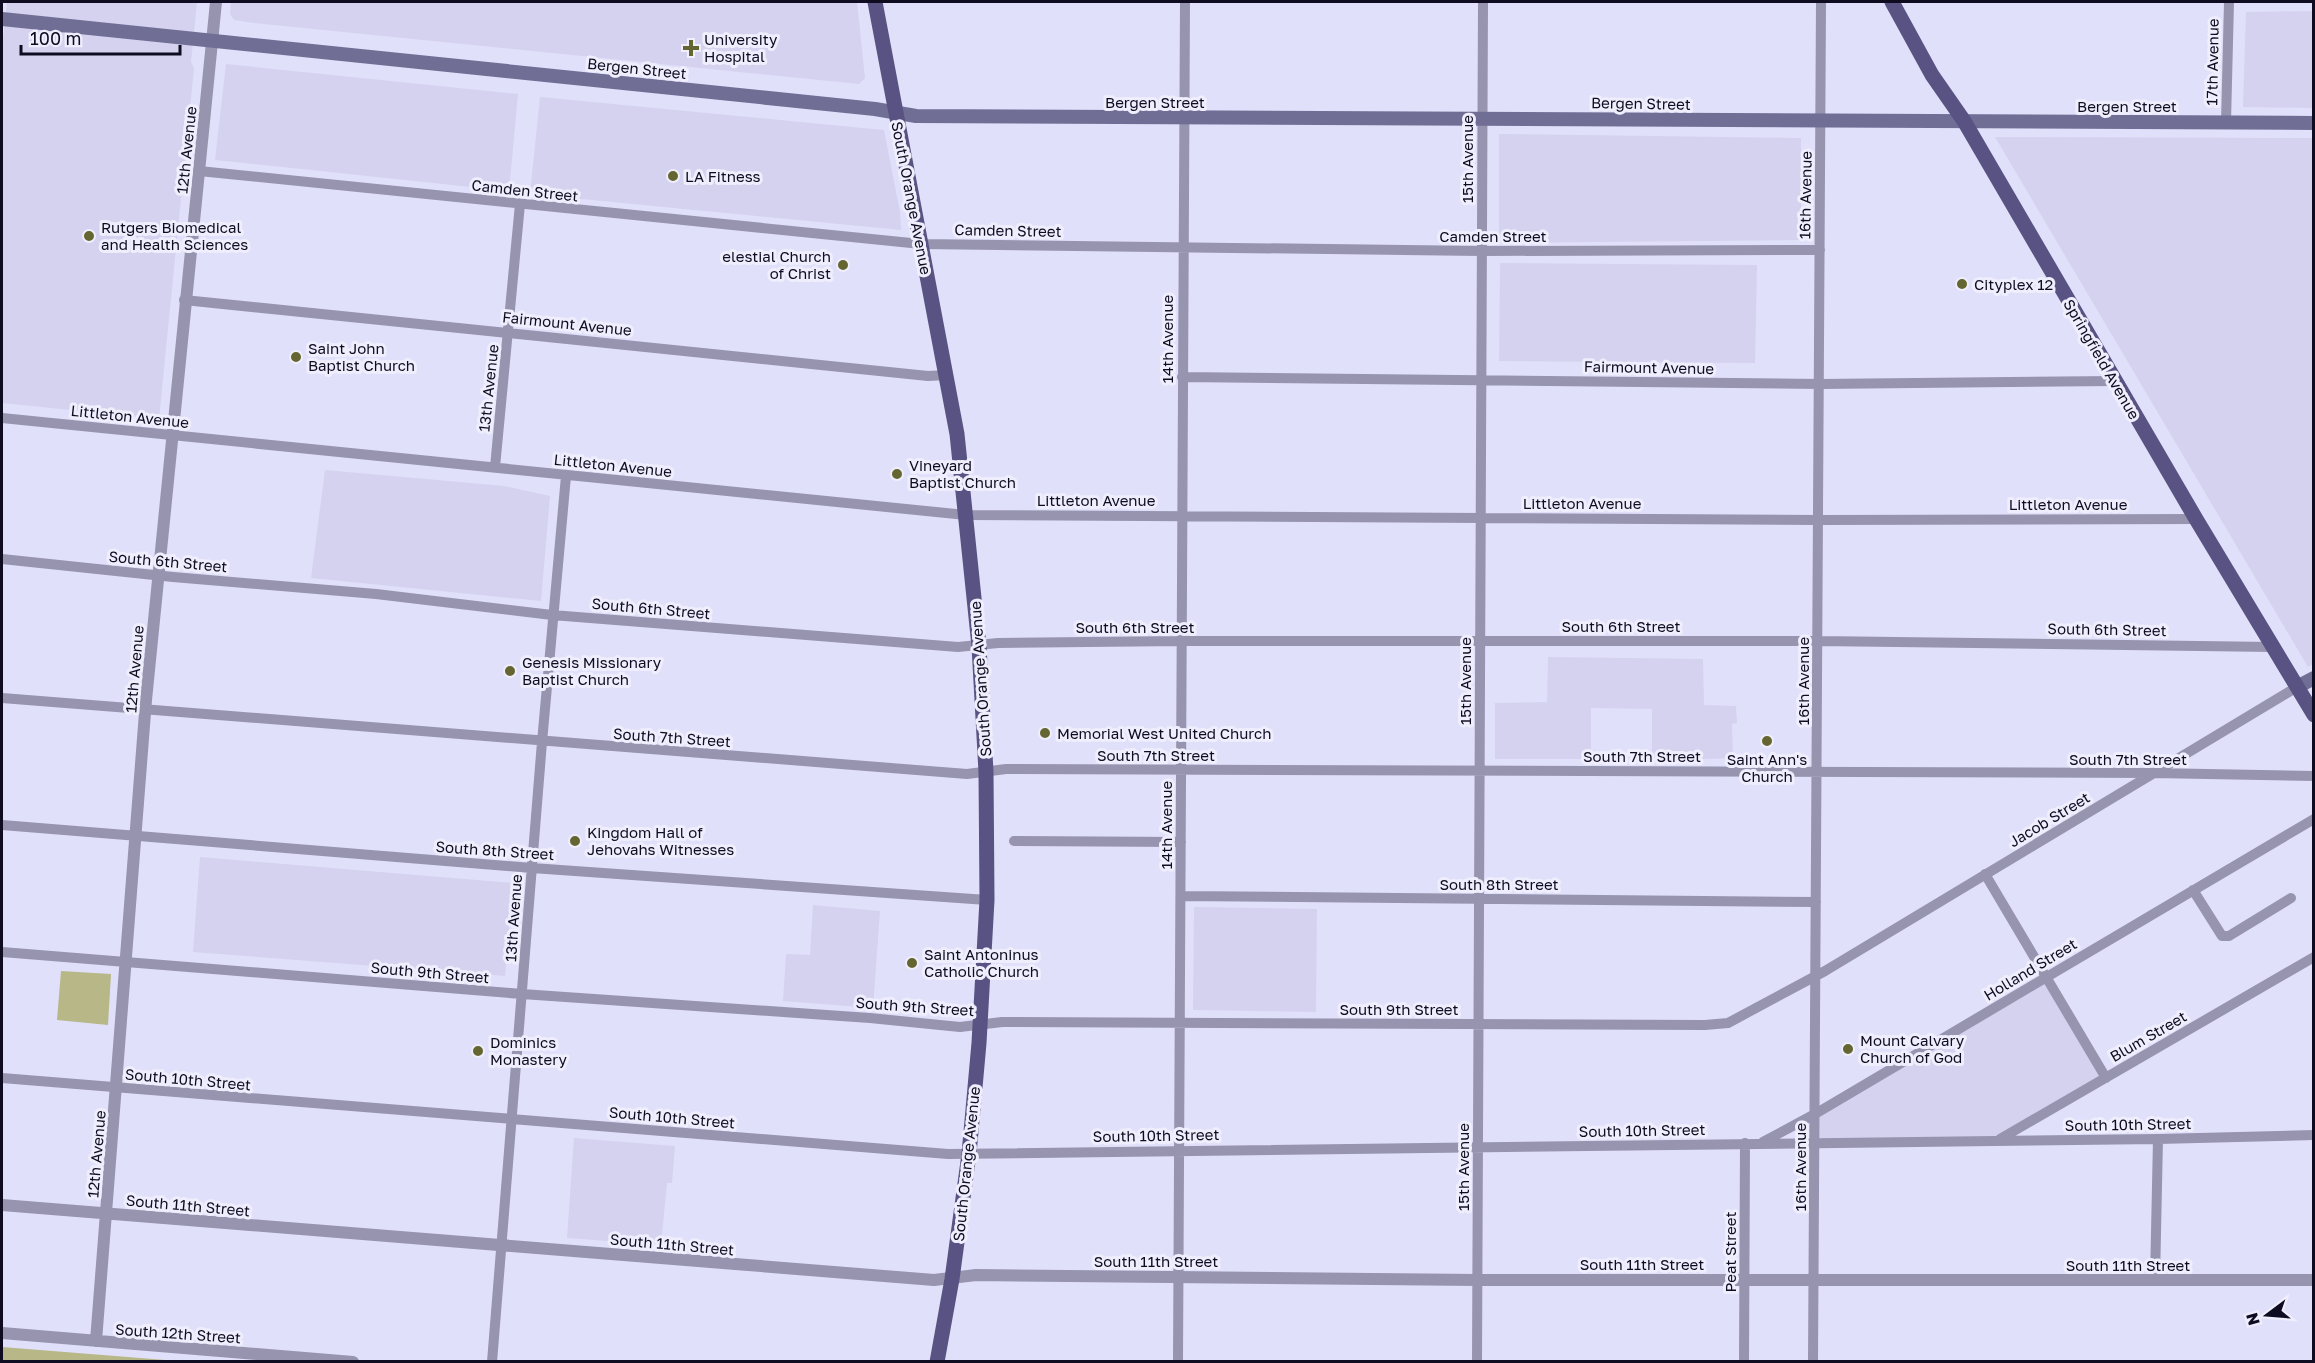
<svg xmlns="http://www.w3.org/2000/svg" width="2315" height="1363" font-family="'Golos Text',sans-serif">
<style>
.built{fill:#d4d2ef}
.green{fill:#b7b787}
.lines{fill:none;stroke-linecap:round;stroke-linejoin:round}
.minor{stroke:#9694af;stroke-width:10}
.tertiary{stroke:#9694af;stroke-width:12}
.secondary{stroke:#716e95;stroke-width:14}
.primary{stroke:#585382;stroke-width:15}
.poi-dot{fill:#656531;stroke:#efeefc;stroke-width:2}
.labels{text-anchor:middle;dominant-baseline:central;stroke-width:6;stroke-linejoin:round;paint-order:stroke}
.poi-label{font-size:15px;fill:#0f0b21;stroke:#efeefc;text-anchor:start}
.street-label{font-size:15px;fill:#0f0b21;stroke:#efeefc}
</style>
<rect width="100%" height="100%" fill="#e1e0fa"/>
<path class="built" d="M 7,2 L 197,2 L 191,62 L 194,68 L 159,419 L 2,403 L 2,48 Z
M 231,2 L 857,2 L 865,78 L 859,84 L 254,23 L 234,20 L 230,14 Z
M 2313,11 L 2313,108 L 2243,107 L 2246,12 Z
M 226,64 L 518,94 L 509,191 L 215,160 Z
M 540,97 L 884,130 L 900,212 L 901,230 L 530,194 Z
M 1499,134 L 1801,138 L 1801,240 L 1499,243 Z
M 1995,137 L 2313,138 L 2313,664 L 2308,667 Z
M 1500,263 L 1757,265 L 1755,363 L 1499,361 Z
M 325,470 L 504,486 L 550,496 L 541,601 L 311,578 Z
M 1548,657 L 1703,659 L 1704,705 L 1736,706 L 1737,723 L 1732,724 L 1733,758 L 1652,761 L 1652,709 L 1591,708 L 1591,759 L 1495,759 L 1495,703 L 1547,702 Z
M 200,857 L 513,883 L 505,976 L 193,952 Z
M 813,905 L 880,911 L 873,1008 L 783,1001 L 786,954 L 810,955 Z
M 1194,907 L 1317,909 L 1316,1012 L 1193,1010 Z
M 2045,979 L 2104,1077 L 1997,1139 L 1816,1141 L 1816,1115 Z
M 574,1138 L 675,1146 L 672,1183 L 667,1183 L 661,1245 L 567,1238 Z"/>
<path class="green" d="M 61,971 L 111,974 L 108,1025 L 57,1020 Z
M 2,1347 L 178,1361 L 2,1361 Z"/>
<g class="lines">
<path class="minor" d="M 2226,122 L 2229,2
M 199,171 L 921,244 L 1482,251 L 1820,250
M 184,300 L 928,376 L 947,375
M 1182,377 L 1820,384 L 2115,381
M 2,418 L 966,515 L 1819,520 L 2196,519
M 495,467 L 520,204
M 2,559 L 173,577 L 376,594 L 552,615 L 958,647 L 998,643 L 1182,641 L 1818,641 L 2273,647
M 2,698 L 967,774 L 1006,769 L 2153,773 L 2314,776
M 2,825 L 532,868 L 987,900
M 1014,841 L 1181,842
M 1985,874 L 2106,1078
M 2193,890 L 2222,936 L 2229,936 L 2291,898
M 1181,896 L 1816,902
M 2,952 L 522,994 L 870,1018 L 960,1027 L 1002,1022 L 1705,1025 L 1728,1023 L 1825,971 L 2297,687
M 2,1078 L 948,1154 L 2158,1139 L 2314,1135
M 2000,1139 L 2314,957
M 1763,1142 L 1815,1114 L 2314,819
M 2155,1280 L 2158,1139
M 492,1362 L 542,742 L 566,476
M 1178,1362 L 1185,2
M 1477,1362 L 1483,2
M 1744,1362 L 1745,1143
M 1813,1362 L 1821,2"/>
<path class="tertiary" d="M 2,1205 L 934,1280 L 976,1275 L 1478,1280 L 2314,1280
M 2,1333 L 353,1362
M 96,1341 L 146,700 L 216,2"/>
<path class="secondary" d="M 2,19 L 875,109 L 916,116 L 2314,123
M 2297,687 L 2314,678"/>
<path class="primary" d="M 875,2 L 957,434 L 979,646 L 986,772 L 987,900 L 979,1043 L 969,1154 L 952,1279 L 937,1362
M 1892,2 L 1932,75 L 1964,121 L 2196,519 L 2314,715"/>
</g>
<g class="poi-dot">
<path d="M688 39h6v6h6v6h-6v6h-6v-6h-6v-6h6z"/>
<circle cx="673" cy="176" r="6"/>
<circle cx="89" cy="236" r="6"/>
<circle cx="843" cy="265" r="6"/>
<circle cx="1962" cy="284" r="6"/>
<circle cx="296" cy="357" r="6"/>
<circle cx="897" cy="474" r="6"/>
<circle cx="510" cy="671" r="6"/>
<circle cx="1045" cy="733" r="6"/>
<circle cx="1767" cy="741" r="6"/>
<circle cx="575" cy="841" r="6"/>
<circle cx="912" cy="963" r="6"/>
<circle cx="1848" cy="1049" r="6"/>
<circle cx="478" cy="1051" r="6"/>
</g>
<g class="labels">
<g class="poi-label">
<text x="704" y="39">University<tspan x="704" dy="17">Hospital</tspan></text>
<text x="685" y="176">LA Fitness</text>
<text x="101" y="227">Rutgers Biomedical<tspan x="101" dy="17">and Health Sciences</tspan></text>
<text x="831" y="256" text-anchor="end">elestial Church<tspan x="831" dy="17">of Christ</tspan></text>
<text x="1974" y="284">Cityplex 12</text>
<text x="308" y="348">Saint John<tspan x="308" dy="17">Baptist Church</tspan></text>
<text x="909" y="465">Vineyard<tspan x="909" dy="17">Baptist Church</tspan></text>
<text x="522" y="662">Genesis Missionary<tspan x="522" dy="17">Baptist Church</tspan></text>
<text x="1057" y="733">Memorial West United Church</text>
<text x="1767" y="759" text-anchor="middle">Saint Ann's<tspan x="1767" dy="17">Church</tspan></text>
<text x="587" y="832">Kingdom Hall of<tspan x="587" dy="17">Jehovahs Witnesses</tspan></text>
<text x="924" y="954">Saint Antoninus<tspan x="924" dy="17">Catholic Church</tspan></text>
<text x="1860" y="1040">Mount Calvary<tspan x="1860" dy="17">Church of God</tspan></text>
<text x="490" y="1042">Dominics<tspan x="490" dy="17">Monastery</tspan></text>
</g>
<g class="street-label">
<text transform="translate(2212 62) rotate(-89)">17th Avenue</text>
<text transform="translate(637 68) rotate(6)">Bergen Street</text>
<text x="1155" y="102">Bergen Street</text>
<text transform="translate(1641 103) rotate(1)">Bergen Street</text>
<text x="2127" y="106">Bergen Street</text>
<text transform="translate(186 150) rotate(-84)">12th Avenue</text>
<text transform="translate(1467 159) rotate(-90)">15th Avenue</text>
<text transform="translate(525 190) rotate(6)">Camden Street</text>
<text transform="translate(1805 195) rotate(-89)">16th Avenue</text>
<text transform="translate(912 198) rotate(79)">South Orange Avenue</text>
<text transform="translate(1008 230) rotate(1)">Camden Street</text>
<text x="1493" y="236">Camden Street</text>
<text transform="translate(567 323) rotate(6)">Fairmount Avenue</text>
<text transform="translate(1167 339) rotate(-90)">14th Avenue</text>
<text transform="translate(2102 359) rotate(60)">Springfield Avenue</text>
<text transform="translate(1649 367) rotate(1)">Fairmount Avenue</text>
<text transform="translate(488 388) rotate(-84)">13th Avenue</text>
<text transform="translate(130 416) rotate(6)">Littleton Avenue</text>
<text transform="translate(613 465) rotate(6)">Littleton Avenue</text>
<text x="1096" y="500">Littleton Avenue</text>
<text x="1582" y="503">Littleton Avenue</text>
<text x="2068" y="504">Littleton Avenue</text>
<text transform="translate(168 561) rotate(5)">South 6th Street</text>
<text transform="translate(651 608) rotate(5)">South 6th Street</text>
<text x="1621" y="626">South 6th Street</text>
<text x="1135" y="627">South 6th Street</text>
<text transform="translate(2107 629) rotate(1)">South 6th Street</text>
<text transform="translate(134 669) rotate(-85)">12th Avenue</text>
<text transform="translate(980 679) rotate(-94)">South Orange Avenue</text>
<text transform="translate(1465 681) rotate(-90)">15th Avenue</text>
<text transform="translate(1803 681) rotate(-90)">16th Avenue</text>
<text transform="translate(672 737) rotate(4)">South 7th Street</text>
<text x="1156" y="755">South 7th Street</text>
<text x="1642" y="756">South 7th Street</text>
<text x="2128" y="759">South 7th Street</text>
<text transform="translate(2049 819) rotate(-31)">Jacob Street</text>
<text transform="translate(1166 825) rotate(-90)">14th Avenue</text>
<text transform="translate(495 850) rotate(4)">South 8th Street</text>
<text x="1499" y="884">South 8th Street</text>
<text transform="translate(513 918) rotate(-86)">13th Avenue</text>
<text transform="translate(2030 969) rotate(-31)">Holland Street</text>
<text transform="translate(430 972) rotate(5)">South 9th Street</text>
<text transform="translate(915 1006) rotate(4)">South 9th Street</text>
<text x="1399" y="1009">South 9th Street</text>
<text transform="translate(2148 1036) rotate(-30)">Blum Street</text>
<text transform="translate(188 1079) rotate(5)">South 10th Street</text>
<text transform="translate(672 1117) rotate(5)">South 10th Street</text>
<text transform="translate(2128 1124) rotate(-1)">South 10th Street</text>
<text transform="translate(1642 1130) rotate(-1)">South 10th Street</text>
<text transform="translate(1156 1135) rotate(-1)">South 10th Street</text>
<text transform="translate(96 1154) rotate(-85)">12th Avenue</text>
<text transform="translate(966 1164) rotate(-84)">South Orange Avenue</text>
<text transform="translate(1463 1167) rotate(-90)">15th Avenue</text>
<text transform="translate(1800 1167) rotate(-90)">16th Avenue</text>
<text transform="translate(188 1205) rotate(5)">South 11th Street</text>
<text transform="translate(672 1244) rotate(5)">South 11th Street</text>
<text transform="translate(1730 1252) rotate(-90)">Peat Street</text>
<text x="1156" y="1261">South 11th Street</text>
<text x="1642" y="1264">South 11th Street</text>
<text x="2128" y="1265">South 11th Street</text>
<text transform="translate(178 1333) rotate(4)">South 12th Street</text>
</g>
</g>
<rect width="2315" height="1363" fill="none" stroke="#0f0b21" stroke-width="6"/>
<g transform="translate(2267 1315) rotate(254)" stroke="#efeefc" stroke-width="4.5" paint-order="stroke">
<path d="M0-4.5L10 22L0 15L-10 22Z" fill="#0f0b21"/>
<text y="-9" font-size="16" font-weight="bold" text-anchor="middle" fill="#0f0b21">N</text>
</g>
<path d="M21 45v9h159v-9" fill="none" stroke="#0f0b21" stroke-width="3"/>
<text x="30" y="45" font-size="18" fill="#0f0b21" stroke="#efeefc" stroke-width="4.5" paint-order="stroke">100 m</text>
</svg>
